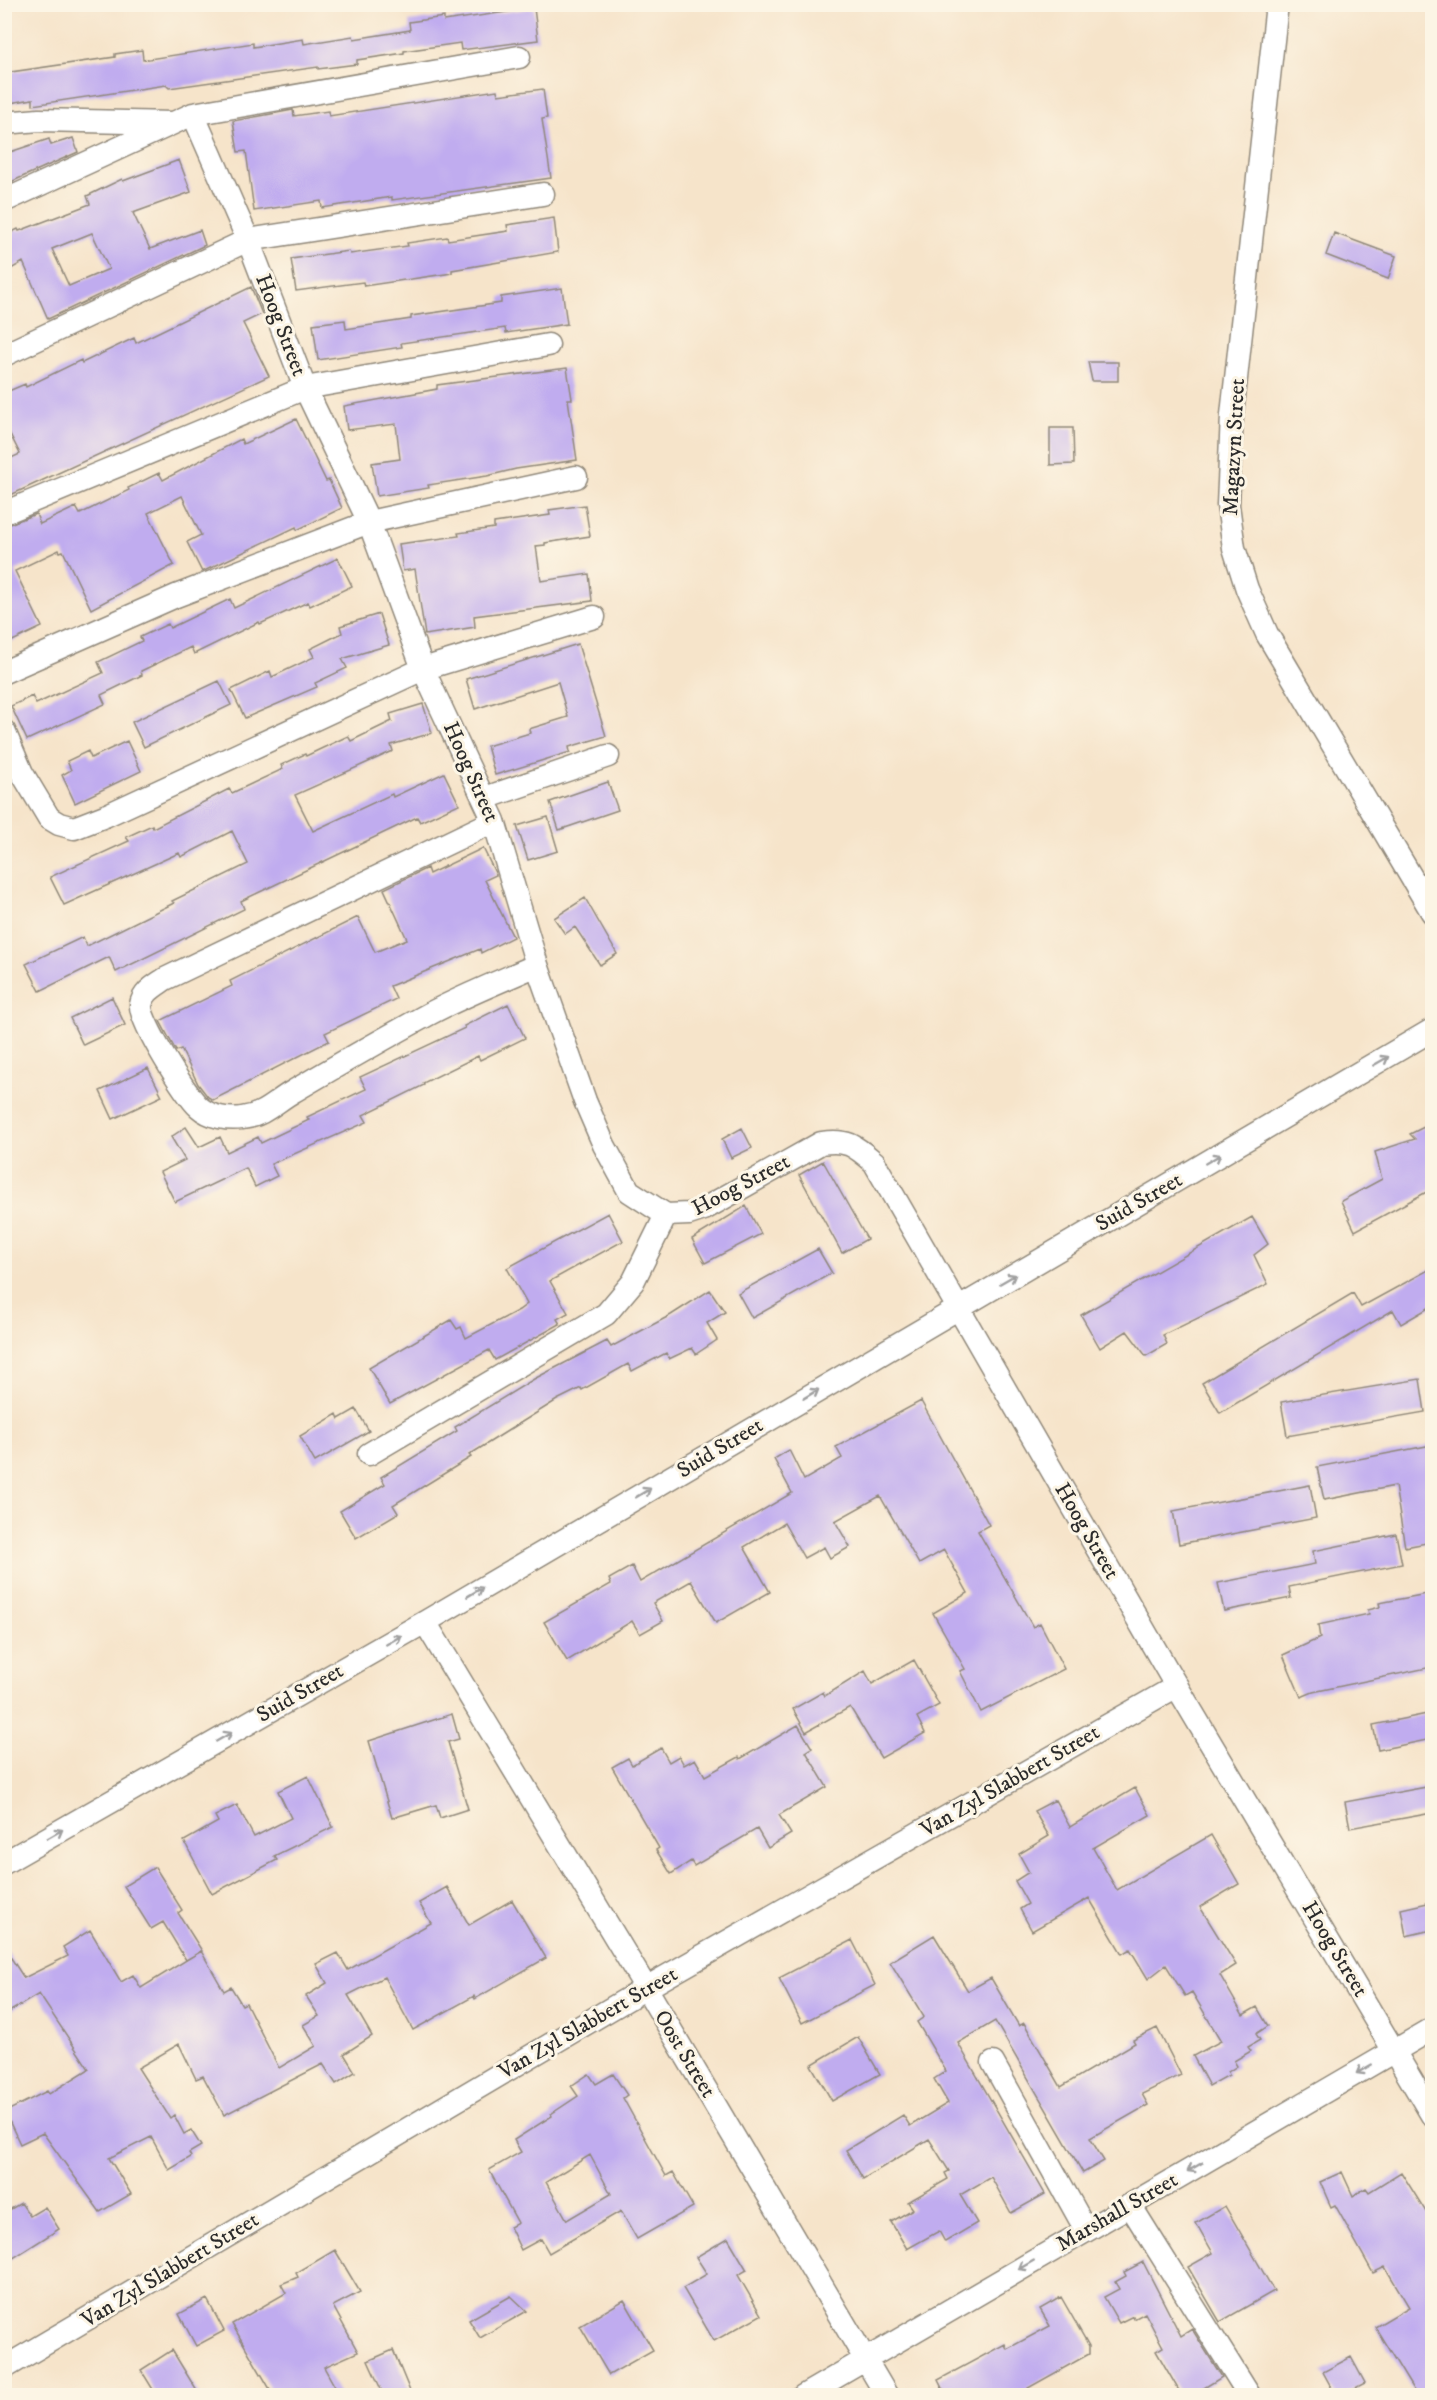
<svg xmlns="http://www.w3.org/2000/svg" width="1437" height="2400" font-family="'IM FELL DW Pica',serif">
<style>
.building{fill:#c0acef;fill-rule:evenodd}
.lines{fill:none;stroke-linecap:round;stroke-linejoin:round}
.minor-casing{stroke:#90887a;stroke-width:25}
.minor{stroke:#fff;stroke-width:22}
.oneway{stroke:#a0a0a0}
.labels{text-anchor:middle;dominant-baseline:central;stroke-width:6;stroke-linejoin:round;paint-order:stroke}
.street-label{font-size:22px;fill:#2b2b2b;stroke:#fcf5e5}
</style>
<rect width="100%" height="100%" fill="#fcf5e5"/>
<filter id="ink" filterUnits="userSpaceOnUse"><feTurbulence type="fractalNoise" baseFrequency=".0167" numOctaves="2"/><feDisplacementMap in="SourceGraphic" scale="12" xChannelSelector="R" yChannelSelector="G"/><feConvolveMatrix kernelMatrix="1 2 1 2 8 2 1 2 1" color-interpolation-filters="sRGB"/></filter>
<filter id="wash" filterUnits="userSpaceOnUse"><feTurbulence type="fractalNoise" baseFrequency=".008" numOctaves="4" result="noise"/><feDisplacementMap in="SourceGraphic" scale="24" xChannelSelector="R" yChannelSelector="G"/><feGaussianBlur stdDeviation="1.35" result="paint"/><feColorMatrix in="noise" values="0 0 0 0 0 0 0 0 0 0 0 0 0 0 0 0 0 1.4 0 .05"/><feComposite in="paint" operator="in"/></filter>
<g filter="url(#wash)">
<rect width="100%" height="100%" fill="#f6e4ca"/>
<g id="blocks">
<path class="building" d="M 534,8 L 538,40 L 461,50 L 460,43 L 404,51 L 404,53 L 357,60 L 357,64 L 318,69 L 318,67 L 169,88 L 166,85 L 33,105 L 33,99 L 4,104 L 4,73 L 115,57 L 115,54 L 142,50 L 143,60 L 253,43 L 253,47 L 303,39 L 304,44 L 353,36 L 354,39 L 410,30 L 409,22 L 444,17 L 444,21 Z
M 543,89 L 547,118 L 542,119 L 551,178 L 392,200 L 392,197 L 322,208 L 321,201 L 254,211 L 246,151 L 238,152 L 233,121 L 293,110 L 294,116 L 328,111 L 329,116 L 497,90 L 498,95 Z
M 73,138 L 78,152 L 4,185 L 4,154 L 49,139 L 51,145 Z
M 179,160 L 191,192 L 133,213 L 150,249 L 200,230 L 205,245 L 48,319 L 23,262 L 4,273 L 4,236 L 18,229 L 19,231 L 90,204 L 87,196 L 122,179 L 123,181 ZM 92,233 L 109,269 L 69,286 L 52,249 Z
M 554,218 L 558,252 L 452,270 L 452,273 L 364,286 L 363,282 L 296,291 L 291,259 L 349,251 L 350,254 L 408,246 L 407,243 L 447,237 L 448,240 L 508,231 L 507,225 Z
M 1334,233 L 1396,256 L 1388,279 L 1326,255 Z
M 251,287 L 262,314 L 243,323 L 269,376 L 4,498 L 4,450 L 9,459 L 20,454 L 4,422 L 4,393 L 25,384 L 26,387 L 81,360 L 82,363 L 134,338 L 136,343 Z
M 562,288 L 567,324 L 506,333 L 505,328 L 401,343 L 402,347 L 318,360 L 313,324 L 345,320 L 346,329 L 411,319 L 411,316 L 501,303 L 501,297 Z
M 1088,362 L 1118,362 L 1118,381 L 1092,381 Z
M 567,368 L 572,399 L 568,399 L 577,460 L 516,469 L 487,476 L 428,485 L 429,488 L 377,496 L 372,463 L 400,459 L 396,424 L 347,430 L 344,406 L 437,389 L 437,385 Z
M 296,419 L 326,481 L 329,480 L 342,508 L 297,530 L 296,527 L 202,572 L 187,542 L 201,535 L 182,496 L 148,513 L 174,565 L 91,609 L 63,551 L 60,552 L 59,550 L 15,571 L 42,627 L 4,645 L 4,526 L 36,514 L 40,524 L 76,507 L 80,514 L 129,490 L 128,488 L 159,473 L 163,480 L 241,439 L 243,444 Z
M 1050,428 L 1073,428 L 1074,464 L 1050,465 Z
M 585,505 L 590,536 L 545,543 L 545,545 L 536,546 L 541,581 L 589,574 L 592,601 L 474,616 L 475,627 L 425,635 L 415,569 L 403,571 L 399,544 L 459,536 L 458,533 L 494,528 L 494,523 L 550,515 L 549,510 Z
M 338,558 L 352,586 L 310,606 L 308,602 L 260,624 L 259,622 L 194,654 L 191,647 L 141,671 L 142,675 L 101,695 L 105,704 L 27,740 L 11,706 L 32,696 L 36,704 L 103,673 L 98,662 L 142,641 L 140,637 L 168,624 L 170,628 L 230,599 L 234,608 Z
M 379,614 L 389,645 L 342,659 L 347,668 L 315,683 L 317,687 L 245,718 L 231,690 L 270,671 L 272,677 L 314,657 L 310,649 L 342,633 L 340,626 Z
M 578,644 L 606,736 L 569,747 L 570,752 L 495,775 L 487,746 L 530,733 L 529,729 L 568,717 L 558,682 L 475,709 L 466,679 Z
M 219,681 L 231,705 L 144,747 L 132,722 Z
M 423,704 L 432,733 L 391,745 L 393,751 L 295,795 L 313,831 L 392,794 L 393,797 L 444,773 L 459,804 L 420,822 L 417,817 L 241,901 L 244,909 L 116,972 L 109,957 L 40,991 L 26,964 L 83,937 L 87,946 L 174,903 L 172,901 L 248,864 L 232,831 L 181,857 L 179,853 L 64,905 L 50,877 L 129,841 L 126,837 L 152,825 L 153,828 L 229,789 L 232,793 L 283,769 L 281,765 L 305,754 L 306,756 L 348,736 L 351,741 L 392,721 L 390,714 Z
M 127,741 L 141,771 L 75,803 L 62,775 L 71,770 L 67,761 L 88,751 L 91,758 Z
M 608,782 L 618,810 L 559,830 L 550,802 Z
M 548,817 L 558,851 L 528,860 L 517,826 Z
M 483,848 L 496,875 L 485,880 L 513,937 L 481,953 L 480,949 L 390,986 L 396,999 L 325,1033 L 329,1041 L 213,1100 L 208,1097 L 198,1084 L 181,1049 L 176,1051 L 160,1021 L 232,986 L 230,981 L 358,917 L 375,952 L 407,939 L 384,889 L 427,868 L 429,874 Z
M 585,898 L 617,954 L 600,965 L 575,927 L 565,934 L 554,918 Z
M 112,997 L 125,1025 L 83,1045 L 70,1018 Z
M 508,1004 L 525,1038 L 480,1060 L 478,1056 L 423,1083 L 424,1085 L 363,1115 L 367,1122 L 271,1164 L 277,1176 L 255,1187 L 246,1168 L 175,1202 L 160,1172 L 185,1160 L 171,1137 L 186,1127 L 199,1147 L 220,1137 L 227,1152 L 258,1137 L 261,1143 L 309,1120 L 307,1117 L 366,1089 L 360,1077 L 465,1028 L 464,1026 Z
M 148,1068 L 162,1096 L 113,1119 L 100,1091 Z
M 1432,1123 L 1432,1189 L 1355,1231 L 1341,1201 L 1382,1179 L 1375,1152 L 1415,1139 L 1410,1134 Z
M 742,1128 L 752,1148 L 731,1158 L 722,1139 Z
M 823,1161 L 867,1239 L 842,1253 L 799,1175 Z
M 746,1206 L 761,1234 L 705,1263 L 692,1239 Z
M 608,1213 L 623,1241 L 550,1281 L 568,1313 L 557,1319 L 560,1324 L 495,1360 L 489,1350 L 390,1404 L 369,1368 L 451,1320 L 457,1329 L 461,1327 L 466,1338 L 519,1310 L 527,1304 L 507,1268 Z
M 1252,1217 L 1268,1244 L 1254,1255 L 1268,1284 L 1163,1335 L 1167,1344 L 1146,1356 L 1127,1331 L 1100,1348 L 1081,1315 Z
M 818,1249 L 832,1273 L 752,1318 L 738,1293 Z
M 1432,1268 L 1432,1306 L 1401,1324 L 1393,1310 L 1220,1413 L 1202,1383 L 1353,1293 L 1361,1307 Z
M 710,1290 L 725,1312 L 707,1323 L 717,1340 L 696,1354 L 692,1348 L 669,1359 L 666,1353 L 632,1371 L 628,1364 L 582,1390 L 581,1388 L 557,1400 L 469,1455 L 471,1457 L 393,1505 L 398,1513 L 356,1538 L 340,1511 L 385,1484 L 381,1477 L 457,1431 L 455,1427 L 534,1379 L 607,1341 L 611,1347 L 671,1315 Z
M 1420,1379 L 1425,1412 L 1287,1436 L 1281,1402 Z
M 921,1401 L 989,1525 L 978,1531 L 1033,1627 L 1040,1623 L 1064,1669 L 981,1712 L 960,1671 L 965,1669 L 933,1613 L 968,1593 L 944,1550 L 919,1564 L 880,1496 L 835,1521 L 850,1547 L 830,1558 L 824,1547 L 804,1558 L 784,1523 L 744,1547 L 770,1592 L 716,1623 L 691,1581 L 653,1603 L 663,1621 L 640,1634 L 632,1621 L 567,1661 L 544,1622 L 611,1584 L 609,1579 L 632,1566 L 640,1582 L 792,1493 L 774,1459 L 789,1450 L 804,1480 L 842,1458 L 836,1447 Z
M 356,1409 L 369,1431 L 315,1462 L 300,1436 L 337,1414 L 339,1419 Z
M 1432,1445 L 1432,1542 L 1405,1547 L 1395,1486 L 1324,1500 L 1317,1467 Z
M 1310,1485 L 1316,1518 L 1179,1544 L 1173,1511 Z
M 1396,1534 L 1402,1564 L 1289,1587 L 1291,1598 L 1224,1611 L 1218,1583 L 1315,1564 L 1313,1551 Z
M 1432,1593 L 1432,1667 L 1313,1692 L 1301,1697 L 1283,1655 L 1320,1638 L 1318,1625 L 1369,1614 L 1368,1610 L 1380,1607 L 1379,1603 Z
M 914,1660 L 939,1705 L 917,1717 L 925,1733 L 881,1758 L 850,1707 L 806,1732 L 793,1709 L 823,1692 L 825,1696 L 865,1671 L 872,1684 Z
M 1432,1713 L 1432,1739 L 1378,1750 L 1373,1725 Z
M 452,1714 L 459,1739 L 448,1742 L 468,1809 L 440,1818 L 436,1805 L 392,1818 L 369,1741 Z
M 798,1725 L 812,1748 L 806,1752 L 827,1787 L 779,1815 L 791,1834 L 768,1848 L 757,1829 L 694,1866 L 691,1861 L 671,1874 L 656,1850 L 659,1848 L 612,1767 L 628,1758 L 632,1765 L 661,1748 L 669,1762 L 679,1756 L 684,1765 L 695,1759 L 705,1776 L 739,1757 L 740,1759 Z
M 308,1776 L 333,1827 L 274,1856 L 277,1860 L 212,1894 L 184,1841 L 218,1822 L 215,1816 L 237,1805 L 254,1837 L 291,1818 L 278,1791 Z
M 1432,1786 L 1432,1813 L 1350,1828 L 1345,1802 Z
M 1135,1788 L 1150,1815 L 1093,1848 L 1117,1890 L 1211,1835 L 1239,1884 L 1200,1907 L 1236,1965 L 1220,1975 L 1243,2015 L 1257,2007 L 1268,2026 L 1256,2034 L 1260,2040 L 1248,2047 L 1251,2051 L 1234,2061 L 1237,2066 L 1228,2072 L 1229,2075 L 1209,2086 L 1193,2056 L 1221,2041 L 1192,1992 L 1185,1996 L 1166,1965 L 1148,1979 L 1130,1949 L 1122,1954 L 1089,1898 L 1032,1931 L 1020,1909 L 1028,1904 L 1015,1881 L 1029,1872 L 1019,1854 L 1049,1836 L 1034,1811 L 1055,1800 L 1070,1827 Z
M 155,1867 L 182,1910 L 178,1913 L 202,1951 L 186,1960 L 163,1922 L 151,1929 L 124,1886 Z
M 447,1887 L 469,1925 L 512,1900 L 546,1958 L 475,1999 L 474,1996 L 413,2030 L 384,1977 L 348,1995 L 372,2036 L 344,2054 L 355,2072 L 336,2084 L 323,2064 L 224,2115 L 203,2076 L 196,2079 L 179,2044 L 138,2068 L 170,2118 L 174,2115 L 184,2134 L 191,2130 L 201,2146 L 189,2153 L 191,2157 L 169,2170 L 151,2137 L 109,2158 L 131,2194 L 100,2212 L 43,2133 L 20,2144 L 5,2112 L 47,2091 L 49,2094 L 89,2069 L 39,1994 L 4,2015 L 4,1947 L 24,1978 L 68,1956 L 63,1947 L 90,1930 L 121,1982 L 133,1975 L 141,1988 L 201,1951 L 224,1991 L 231,1987 L 242,2005 L 246,2003 L 279,2068 L 316,2046 L 303,2025 L 319,2016 L 306,1996 L 327,1983 L 316,1964 L 338,1953 L 348,1970 L 431,1923 L 419,1903 Z
M 1432,1902 L 1432,1930 L 1406,1936 L 1401,1909 Z
M 934,1935 L 968,1991 L 991,1978 L 1019,2026 L 1024,2023 L 1061,2087 L 1135,2043 L 1133,2040 L 1157,2028 L 1181,2075 L 1142,2094 L 1148,2105 L 1090,2138 L 1104,2161 L 1083,2173 L 995,2021 L 958,2043 L 1045,2194 L 1011,2213 L 991,2177 L 960,2195 L 977,2223 L 945,2242 L 939,2231 L 907,2249 L 891,2222 L 913,2209 L 908,2202 L 948,2179 L 945,2173 L 949,2171 L 929,2139 L 863,2179 L 846,2150 L 903,2115 L 910,2126 L 948,2103 L 934,2079 L 946,2071 L 917,2022 L 924,2017 L 890,1962 Z
M 852,1940 L 875,1985 L 802,2023 L 779,1978 Z
M 858,2037 L 880,2074 L 832,2101 L 811,2065 Z
M 589,2074 L 596,2084 L 613,2074 L 627,2095 L 623,2098 L 666,2176 L 673,2172 L 693,2207 L 637,2239 L 621,2211 L 549,2253 L 541,2239 L 521,2250 L 510,2227 L 518,2223 L 489,2170 L 521,2152 L 514,2140 L 552,2116 L 551,2114 L 578,2096 L 571,2086 ZM 590,2155 L 611,2194 L 567,2220 L 546,2182 Z
M 1342,2172 L 1353,2196 L 1366,2188 L 1369,2192 L 1401,2172 L 1426,2212 L 1432,2208 L 1432,2396 L 1417,2396 L 1375,2327 L 1409,2307 L 1385,2267 L 1373,2273 L 1335,2205 L 1331,2207 L 1320,2182 Z
M 21,2203 L 30,2216 L 45,2207 L 59,2229 L 4,2264 L 4,2213 Z
M 1225,2206 L 1274,2291 L 1220,2322 L 1188,2267 L 1213,2253 L 1196,2223 Z
M 728,2238 L 747,2270 L 738,2275 L 761,2315 L 714,2341 L 683,2288 L 707,2274 L 696,2257 Z
M 335,2250 L 360,2292 L 333,2306 L 358,2352 L 324,2367 L 340,2396 L 274,2396 L 232,2324 L 286,2293 L 281,2284 L 298,2277 L 296,2273 Z
M 1143,2262 L 1181,2336 L 1192,2329 L 1222,2377 L 1191,2396 L 1182,2396 L 1156,2351 L 1163,2347 L 1145,2313 L 1134,2319 L 1133,2316 L 1119,2323 L 1104,2297 L 1119,2289 L 1115,2282 L 1126,2276 L 1124,2272 Z
M 511,2296 L 527,2311 L 480,2338 L 469,2320 Z
M 1061,2297 L 1089,2346 L 1089,2354 L 1028,2388 L 1032,2396 L 946,2396 L 938,2380 L 1005,2344 L 1007,2349 L 1050,2326 L 1040,2309 Z
M 207,2299 L 224,2331 L 196,2346 L 179,2314 Z
M 624,2300 L 653,2350 L 609,2375 L 580,2326 Z
M 172,2350 L 200,2396 L 157,2396 L 141,2370 Z
M 393,2350 L 412,2396 L 384,2396 L 368,2361 Z
M 1351,2357 L 1365,2383 L 1340,2396 L 1336,2396 L 1323,2372 Z"/>
</g>
</g>
<g filter="url(#ink)">
<use href="#blocks" fill-opacity="0" stroke="#90887a" stroke-width="1.5"/>
<g class="lines">
<g class="minor-casing">
<path id="minor" d="M 1277,4 L 1232,415 L 1228,505 L 1234,548 L 1247,589 L 1267,634 L 1432,912
M 193,114 L 248,240 L 305,388 L 369,522 L 423,669 L 494,821 L 537,965 L 585,1101 L 604,1145 L 629,1191 L 666,1215 L 689,1214 L 704,1209 L 821,1143 C 847,1139 854,1145 874,1162 L 1170,1675 L 1432,2115
M 4,123 L 39,120 L 172,123
M 4,201 L 193,114 L 519,57
M 4,355 L 248,240 L 543,194
M 4,513 L 305,388 L 548,345
M 4,672 L 176,596 L 369,522 L 576,477
M 4,731 L 22,773 L 49,818 L 59,824 L 74,828 L 105,816 L 423,669 L 594,617
M 485,798 L 608,756
M 494,821 L 165,979 C 155,986 143,992 141,1005 C 139,1021 186,1095 199,1107 C 210,1117 228,1120 242,1118 C 264,1116 276,1101 294,1091 C 338,1065 383,1039 429,1014 C 463,996 501,981 537,965
M 369,1454 L 606,1314 L 633,1282 L 666,1215
M 425,1622 L 646,1988 L 887,2396
M 4,1863 L 425,1622 L 1432,1030
M 993,2063 L 1086,2230
M 1130,2205 L 1249,2395
M 4,2368 L 646,1988 L 1177,1686
M 803,2396 L 1432,2029"/>
</g>
<use href="#minor" class="minor"/>
</g>
<defs><path id="oneway-shaft" d="M-6 0H5M1.5-3L5.5 0L1.5 3" fill="none" stroke-width="1.6" stroke-linecap="round" stroke-linejoin="round" transform="scale(1.5)"/></defs>
<g class="oneway">
<use href="#oneway-shaft" transform="translate(1381 1061) rotate(-30)"/>
<use href="#oneway-shaft" transform="translate(1213 1159) rotate(-30)"/>
<use href="#oneway-shaft" transform="translate(1008 1279) rotate(-30)"/>
<use href="#oneway-shaft" transform="translate(811 1394) rotate(-31)"/>
<use href="#oneway-shaft" transform="translate(643 1493) rotate(-31)"/>
<use href="#oneway-shaft" transform="translate(475 1592) rotate(-31)"/>
<use href="#oneway-shaft" transform="translate(394 1640) rotate(-30)"/>
<use href="#oneway-shaft" transform="translate(224 1737) rotate(-30)"/>
<use href="#oneway-shaft" transform="translate(55 1834) rotate(-30)"/>
<use href="#oneway-shaft" transform="translate(1364 2069) rotate(150)"/>
<use href="#oneway-shaft" transform="translate(1195 2167) rotate(150)"/>
<use href="#oneway-shaft" transform="translate(1026 2265) rotate(150)"/>
</g>
</g>
<g class="labels">
<g class="street-label">
<text transform="translate(281 325) rotate(69)">Hoog Street</text>
<text transform="translate(1234 447) rotate(-87)">Magazyn Street</text>
<text transform="translate(471 772) rotate(66)">Hoog Street</text>
<text transform="translate(741 1185) rotate(-28)">Hoog Street</text>
<text transform="translate(1139 1202) rotate(-30)">Suid Street</text>
<text transform="translate(720 1448) rotate(-31)">Suid Street</text>
<text transform="translate(1087 1531) rotate(60)">Hoog Street</text>
<text transform="translate(300 1693) rotate(-30)">Suid Street</text>
<text transform="translate(1010 1781) rotate(-30)">Van Zyl Slabbert Street</text>
<text transform="translate(1335 1949) rotate(59)">Hoog Street</text>
<text transform="translate(588 2023) rotate(-30)">Van Zyl Slabbert Street</text>
<text transform="translate(685 2054) rotate(59)">Oost Street</text>
<text transform="translate(1117 2212) rotate(-30)">Marshall Street</text>
<text transform="translate(170 2270) rotate(-31)">Van Zyl Slabbert Street</text>
</g>
</g>
<rect width="1437" height="2400" fill="none" stroke="#fcf5e5" stroke-width="24"/>
</svg>
